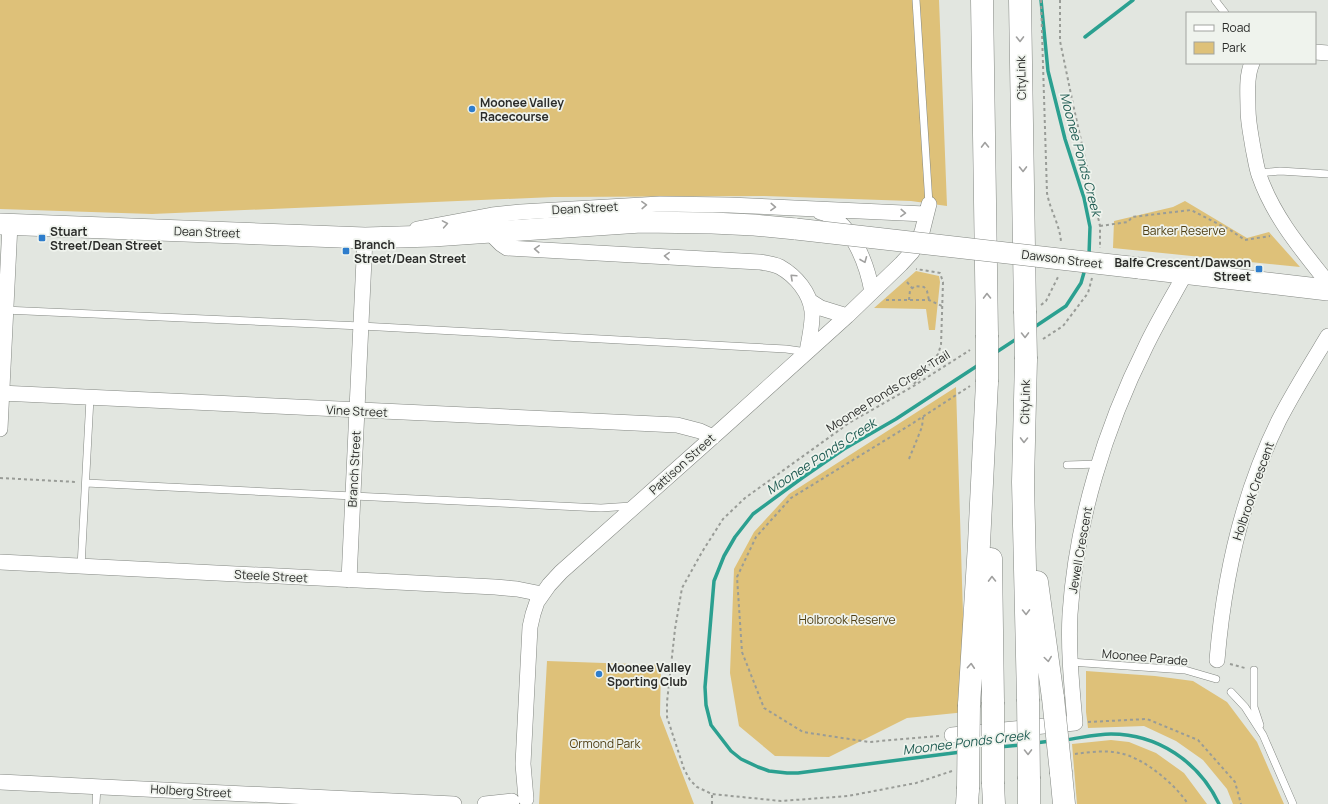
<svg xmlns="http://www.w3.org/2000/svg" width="1328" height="804" font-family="Manrope,sans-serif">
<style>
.green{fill:#dec179}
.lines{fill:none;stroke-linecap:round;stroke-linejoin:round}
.stream{stroke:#2ba090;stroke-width:3.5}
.lane-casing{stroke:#838782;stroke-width:8}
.street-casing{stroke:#838782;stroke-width:16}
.secondary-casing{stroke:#838782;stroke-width:22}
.highway-casing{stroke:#838782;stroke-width:23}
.path{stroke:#999c97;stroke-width:2;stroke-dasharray:3 3;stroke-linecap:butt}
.lane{stroke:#fff;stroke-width:7}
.street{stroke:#fff;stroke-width:15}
.secondary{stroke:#fff;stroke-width:21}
.highway{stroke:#fff;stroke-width:22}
.secondary-bridge-casing{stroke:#838782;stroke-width:22;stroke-linecap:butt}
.highway-bridge-casing{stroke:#838782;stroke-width:23;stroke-linecap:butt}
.secondary-bridge{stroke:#fff;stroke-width:21}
.highway-bridge{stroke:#fff;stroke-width:22}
.oneway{stroke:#a0a09f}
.poi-dot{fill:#2e7dcc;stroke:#eff3ed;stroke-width:1.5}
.labels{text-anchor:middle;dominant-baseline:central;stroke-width:3.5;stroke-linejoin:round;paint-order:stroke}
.street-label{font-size:12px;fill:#2b2c2a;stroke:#eff3ed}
.poi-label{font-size:12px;font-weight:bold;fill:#2b2c2a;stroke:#eff3ed;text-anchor:start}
.park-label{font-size:12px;fill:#4f3f14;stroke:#eff3ed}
.water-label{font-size:13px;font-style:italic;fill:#205c53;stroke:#eff3ed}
</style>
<rect width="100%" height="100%" fill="#e2e6e0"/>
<path class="green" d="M 0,0 L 939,0 L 947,206 L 911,201 L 764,196 L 554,197 L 152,214 L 0,209 Z
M 1185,201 L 1247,238 L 1269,232 L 1300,267 L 1113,248 L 1114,221 L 1173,207 Z
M 916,271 L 939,276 L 940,282 L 935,330 L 929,330 L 926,309 L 874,308 Z
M 956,387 L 966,712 L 907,718 L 829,757 L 775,756 L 739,726 L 730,673 L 734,569 L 754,532 L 789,494 Z
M 547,661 L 661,665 L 660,715 L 694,804 L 539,804 Z
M 1086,671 L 1155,676 L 1193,681 L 1227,702 L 1257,742 L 1284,804 L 1233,804 L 1227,789 L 1203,760 L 1176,741 L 1144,726 L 1088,728 L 1086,712 Z
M 1111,740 L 1129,742 L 1156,753 L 1184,773 L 1207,804 L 1077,804 L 1072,744 Z"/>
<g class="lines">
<path class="stream" d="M 1041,0 L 1048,71 L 1065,139 L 1084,198 L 1090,227 L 1089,255
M 1085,37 L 1133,0
M 1033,328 L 1066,306 L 1081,283 L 1085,269
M 995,353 L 1018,338
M 1065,740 C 1080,738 1096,734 1111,734 C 1158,734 1199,762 1219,804
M 1035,743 L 1051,741
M 999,747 L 1021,745
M 961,752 L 798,773 L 787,773 L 769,771 L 758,767 L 741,759 L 731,751 L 711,725 L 706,705 L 705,687 L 714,581 L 724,556 L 735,537 L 753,514 L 802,478 L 844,449 L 896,419 L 980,364"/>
<g class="lane-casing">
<path id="lane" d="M 916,0 L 929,204
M 1215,0 L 1225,13
M 1258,173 L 1280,171 L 1328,174
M 4,310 L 361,326 L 786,349 L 807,352
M 1067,465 L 1099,464
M 86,483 L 601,508 L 631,506
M 81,567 L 90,398
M 1070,662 L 1185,670 L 1216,679
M 1254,670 L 1254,707 L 1260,725
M 1231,692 L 1245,707 L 1263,735 L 1293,804
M 96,804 L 97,786"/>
</g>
<g class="street-casing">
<path id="street" d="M 1315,52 L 1328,53
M 1252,63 C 1246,77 1248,94 1248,109 C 1248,122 1251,135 1253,148 C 1255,157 1256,166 1259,175 C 1273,216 1301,249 1328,283
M 820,212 C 851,219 867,264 872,292
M 417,229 L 492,215 L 521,212 L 660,204 L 729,205 L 925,214
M 489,232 L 501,244 L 507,248 L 759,262 C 766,263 774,264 780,267 C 796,276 810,293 812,311 C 813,325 809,339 807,352
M 810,301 L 821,308 L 847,316
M 0,393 L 677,425 L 700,431 L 713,437
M 0,429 L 10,224
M 0,562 L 495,587 L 517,589 L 542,594
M 349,580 L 365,238 L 374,237
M 1217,660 C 1224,577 1242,495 1279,420 C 1294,391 1311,364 1328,336
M 952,735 L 1075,723 C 1072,687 1068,650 1070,614 C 1076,522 1105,428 1146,346 C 1158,321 1172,298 1185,274
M 0,782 L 454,804
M 526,799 L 523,764 L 530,627 L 533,614 L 537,602 L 549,585 L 561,572 L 724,427 L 847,316 L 901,264 L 912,252 L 922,232 L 929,204
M 485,804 L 512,801"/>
</g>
<g class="secondary-casing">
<path id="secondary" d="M 0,224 L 365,238 L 433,236 L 641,222 L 712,223 L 754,225 L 796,229
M 1139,268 L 1328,290"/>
</g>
<g class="highway-casing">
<path id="highway" d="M 982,0 L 987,335
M 1020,0 L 1025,311
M 1026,359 L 1023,482 L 1028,699
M 991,559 L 993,702
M 1037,582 L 1053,698
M 969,705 L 979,544 L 987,382
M 1061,773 L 1064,804
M 1029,779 L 1029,804
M 993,784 L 994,804
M 967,804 L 968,789"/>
</g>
<path class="path" d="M 1041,0 L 1047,193 C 1050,210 1060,225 1061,242
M 1060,0 L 1060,41 L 1073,104 L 1100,226 L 1100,248
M 1100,226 L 1128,222 L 1132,217 L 1191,210 L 1230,230 L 1245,240 L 1270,236
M 907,282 L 912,288
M 886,300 L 929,300 L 942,306
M 909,300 L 910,290 L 915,286 L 924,287 L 927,291 L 929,300
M 1041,305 L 1046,301 L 1059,275
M 1043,339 L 1063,326 L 1088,293 L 1092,278
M 914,384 L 938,354 L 941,345 L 943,282 L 940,273 L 916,269
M 909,459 L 922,427 L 923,417
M 0,478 L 77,482
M 1230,664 L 1245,668
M 1088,722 L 1147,719 L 1198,740 L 1235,782 L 1241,804
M 939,736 L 869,742 L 803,732 L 764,708 L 742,652 L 737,577 L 756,537 L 791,498 L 910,425 L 970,386
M 1075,754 C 1089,752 1105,750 1119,753 C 1143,757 1175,784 1188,804
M 952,771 L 916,783 L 848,796 L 781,801 L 712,794 L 697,787 L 690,780 L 684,769 L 667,717 L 667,702 L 675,629 L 682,588 L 702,552 L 723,519 L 745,498 L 849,423 L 912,387 L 970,350
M 712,804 L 712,794"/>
<use href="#lane" class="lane"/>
<use href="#street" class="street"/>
<use href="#secondary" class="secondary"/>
<use href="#highway" class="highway"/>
<g class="secondary-bridge-casing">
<path id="secondary-bridge" d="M 796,229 L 1139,268"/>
</g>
<g class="highway-bridge-casing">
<path id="highway-bridge" d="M 1025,311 L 1026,359
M 987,335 L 987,382
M 1053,698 L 1061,773
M 1028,699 L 1029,779
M 993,702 L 993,784
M 968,789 L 969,705"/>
</g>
<use href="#secondary-bridge" class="secondary-bridge"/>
<use href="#highway-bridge" class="highway-bridge"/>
</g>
<defs><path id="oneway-chevron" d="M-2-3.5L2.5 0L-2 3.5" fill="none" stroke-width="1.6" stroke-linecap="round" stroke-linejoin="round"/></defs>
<g class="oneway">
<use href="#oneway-chevron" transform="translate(1020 39) rotate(89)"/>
<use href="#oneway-chevron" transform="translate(985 145) rotate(-91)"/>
<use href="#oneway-chevron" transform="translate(1023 169) rotate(89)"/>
<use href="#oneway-chevron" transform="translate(644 205) rotate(-2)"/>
<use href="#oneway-chevron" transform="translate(773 207) rotate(3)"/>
<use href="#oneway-chevron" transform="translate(903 213) rotate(3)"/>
<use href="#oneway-chevron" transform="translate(445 224) rotate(-10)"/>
<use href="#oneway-chevron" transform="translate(537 249) rotate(-177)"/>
<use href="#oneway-chevron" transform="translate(667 256) rotate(-177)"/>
<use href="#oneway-chevron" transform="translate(864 260) rotate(68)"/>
<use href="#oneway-chevron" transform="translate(793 277) rotate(-137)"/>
<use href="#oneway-chevron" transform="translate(987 296) rotate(-91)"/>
<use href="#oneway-chevron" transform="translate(1025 335) rotate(89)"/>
<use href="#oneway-chevron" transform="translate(1024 440) rotate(91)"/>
<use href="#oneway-chevron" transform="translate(992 579) rotate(-91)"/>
<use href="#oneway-chevron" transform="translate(1026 612) rotate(89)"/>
<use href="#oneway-chevron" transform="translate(1048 659) rotate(82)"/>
<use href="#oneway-chevron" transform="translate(971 666) rotate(-86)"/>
<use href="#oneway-chevron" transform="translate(1028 752) rotate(89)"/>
</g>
<g class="poi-dot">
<circle cx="472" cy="109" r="4"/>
<rect x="38" y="234" width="8" height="8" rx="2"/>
<rect x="342" y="247" width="8" height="8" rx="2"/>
<rect x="1255" y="265" width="8" height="8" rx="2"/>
<circle cx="599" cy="674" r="4"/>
</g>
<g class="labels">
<g class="street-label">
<text transform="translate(1021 78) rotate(-91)">CityLink</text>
<text transform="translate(585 208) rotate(-3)">Dean Street</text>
<text transform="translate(207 232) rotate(2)">Dean Street</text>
<text transform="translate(1062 259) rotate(7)">Dawson Street</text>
<text transform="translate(888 391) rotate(-32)">Moonee Ponds Creek Trail</text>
<text transform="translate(1025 402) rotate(-89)">CityLink</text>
<text transform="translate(357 411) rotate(3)">Vine Street</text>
<text transform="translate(682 464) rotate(-42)">Pattison Street</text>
<text transform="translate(354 469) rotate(-87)">Branch Street</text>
<text transform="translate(1253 491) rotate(-71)">Holbrook Crescent</text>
<text transform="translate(1080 550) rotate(-80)">Jewell Crescent</text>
<text transform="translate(271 576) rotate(3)">Steele Street</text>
<text transform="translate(1145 657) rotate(5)">Moonee Parade</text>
<text transform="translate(191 791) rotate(3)">Holberg Street</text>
</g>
<g class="poi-label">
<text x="480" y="102">Moonee Valley<tspan x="480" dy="14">Racecourse</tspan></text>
<text x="50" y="231">Stuart<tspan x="50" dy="14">Street/Dean Street</tspan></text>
<text x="354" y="244">Branch<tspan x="354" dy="14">Street/Dean Street</tspan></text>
<text x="1251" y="262" text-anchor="end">Balfe Crescent/Dawson<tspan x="1251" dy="14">Street</tspan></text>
<text x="607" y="667">Moonee Valley<tspan x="607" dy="14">Sporting Club</tspan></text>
</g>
<g class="park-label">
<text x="1184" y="230">Barker Reserve</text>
<text x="847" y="619">Holbrook Reserve</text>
<text x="605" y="743">Ormond Park</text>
</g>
<g class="water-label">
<text transform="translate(1081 154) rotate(75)">Moonee Ponds Creek</text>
<text transform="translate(821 456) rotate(-33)">Moonee Ponds Creek</text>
<text transform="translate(966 742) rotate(-7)">Moonee Ponds Creek</text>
</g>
</g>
<rect x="1186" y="12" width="130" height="52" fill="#eff3ed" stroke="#a1a39f"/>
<rect x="1194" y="25" width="20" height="6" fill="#ffffff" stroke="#a1a39f"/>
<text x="1222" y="32" font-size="12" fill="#2b2c2a">Road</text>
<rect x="1194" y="42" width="20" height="12" fill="#dec179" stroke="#a1a39f"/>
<text x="1222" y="52" font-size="12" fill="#2b2c2a">Park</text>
</svg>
